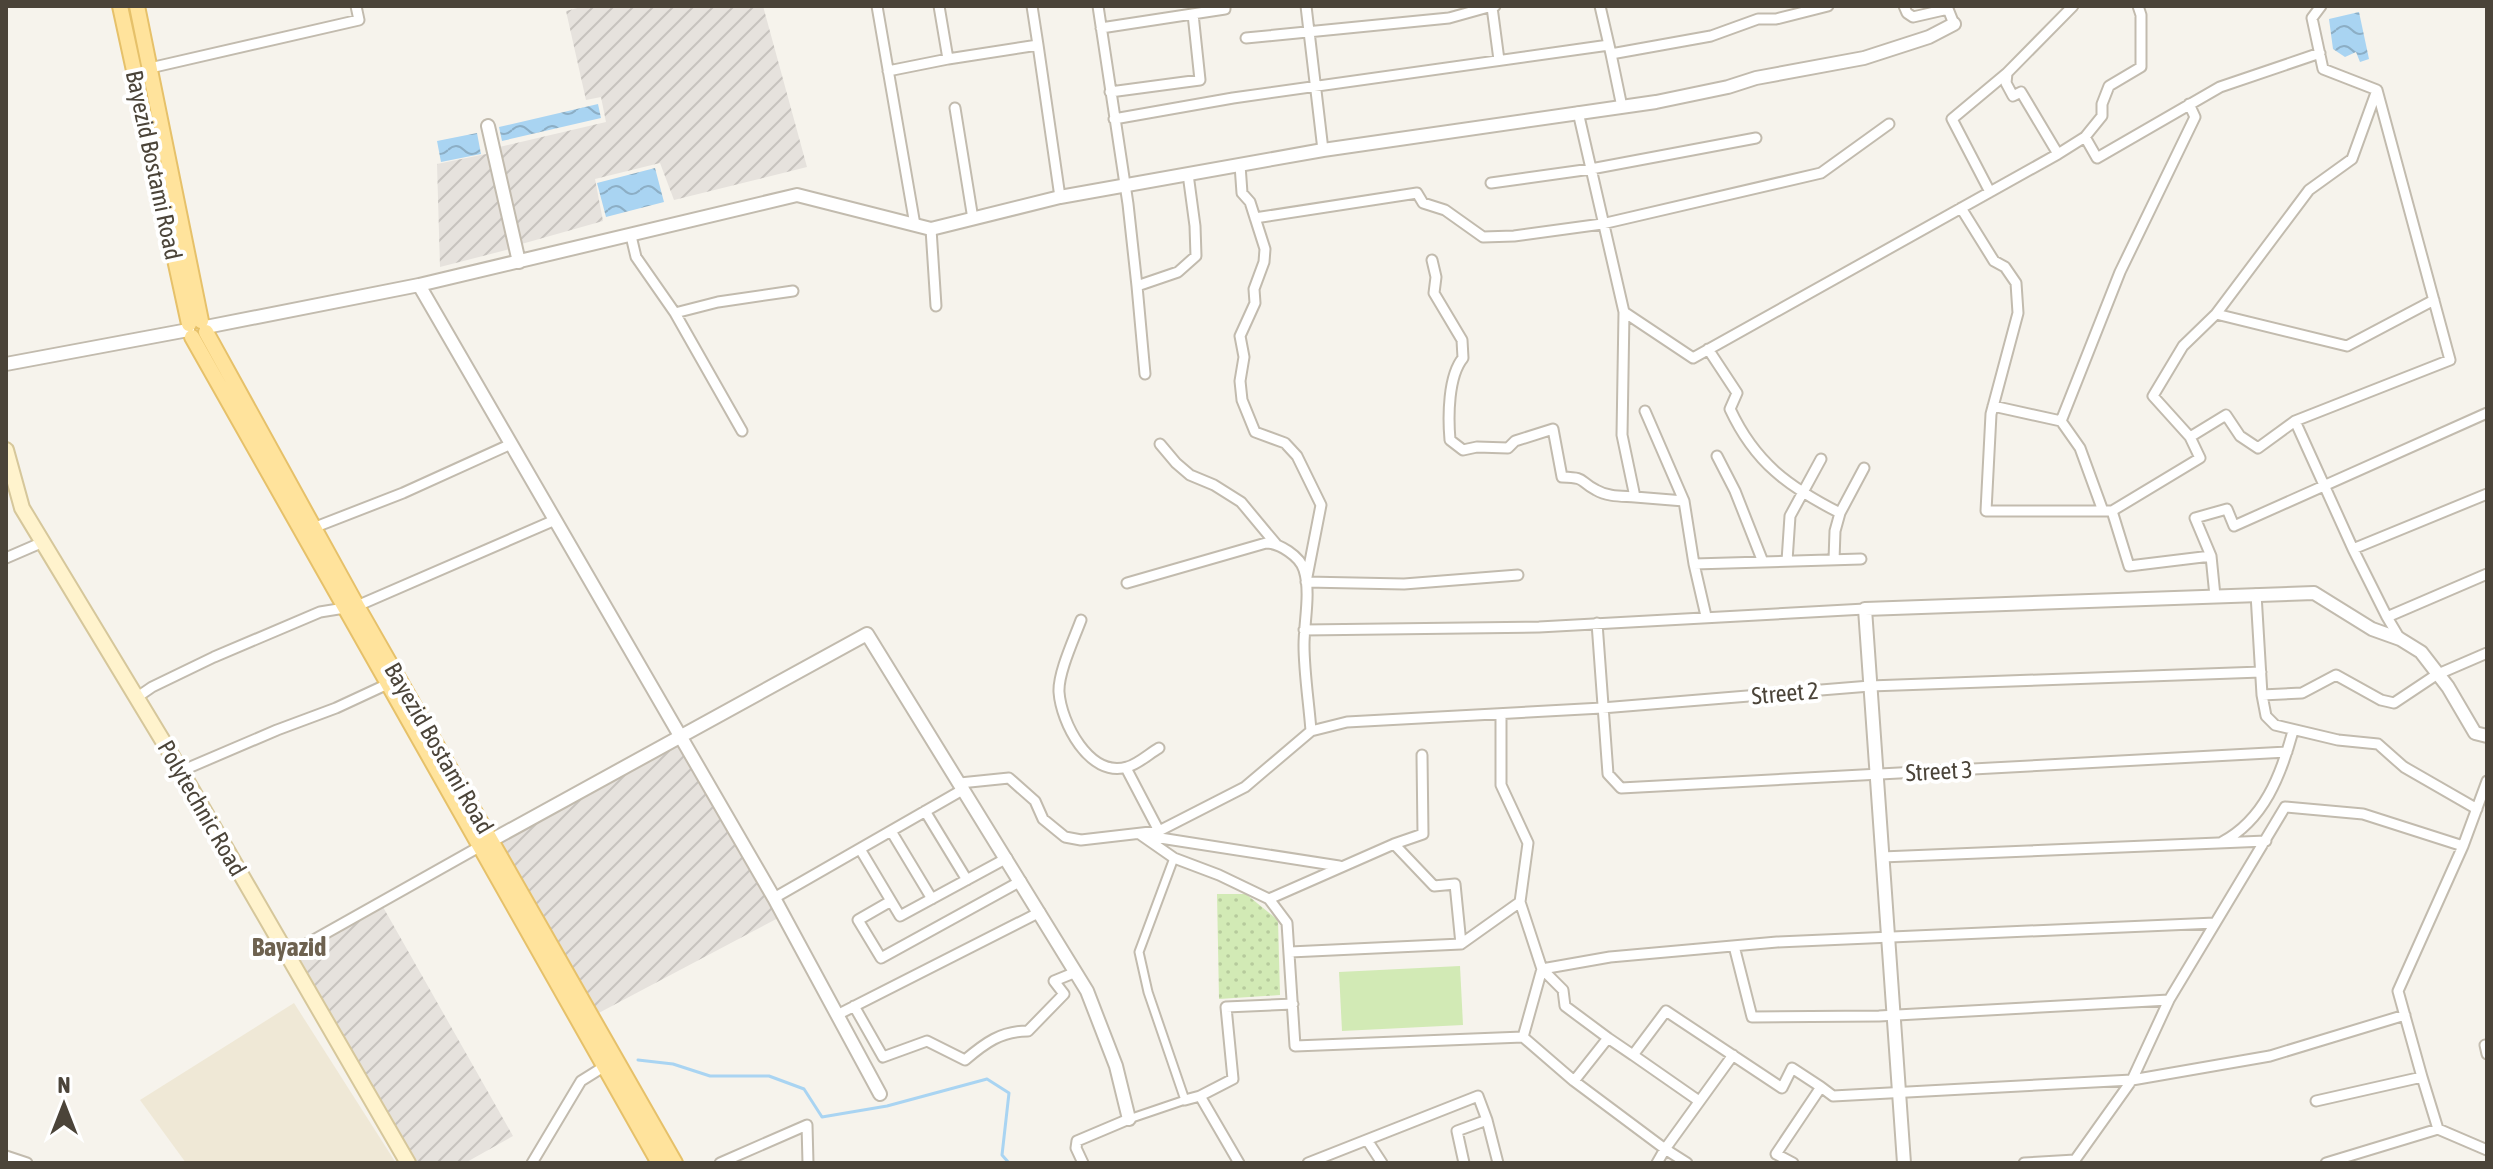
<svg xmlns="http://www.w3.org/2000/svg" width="2493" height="1169" font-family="'Asap Condensed',sans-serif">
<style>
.industrial{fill:url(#industrial-furrows)}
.education{fill:#efe8d6}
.grass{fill:url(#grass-dots)}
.park{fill:#d2eab5}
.water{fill:url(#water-waves)}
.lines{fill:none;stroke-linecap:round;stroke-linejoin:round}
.stream{stroke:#a9d4f2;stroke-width:3}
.pedestrian-casing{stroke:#c2bbae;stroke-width:11}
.minor-casing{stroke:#c2bbae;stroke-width:13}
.tertiary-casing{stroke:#c2bbae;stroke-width:16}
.secondary-casing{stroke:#d6c79b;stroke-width:18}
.primary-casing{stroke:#e6c16a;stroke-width:18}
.pedestrian{stroke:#fff;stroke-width:7}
.minor{stroke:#fff;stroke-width:9}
.tertiary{stroke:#fff;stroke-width:12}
.secondary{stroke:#fff3cd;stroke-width:14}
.primary{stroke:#ffe39c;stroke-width:14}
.labels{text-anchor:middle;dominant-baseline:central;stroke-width:8;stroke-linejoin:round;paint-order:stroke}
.street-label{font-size:24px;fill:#4b4439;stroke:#fff}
.neighbourhood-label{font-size:26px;font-weight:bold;fill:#6e6250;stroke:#fff}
</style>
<defs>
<pattern id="industrial-furrows" width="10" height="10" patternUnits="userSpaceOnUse" patternTransform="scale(2)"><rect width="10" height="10" fill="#e6e2dd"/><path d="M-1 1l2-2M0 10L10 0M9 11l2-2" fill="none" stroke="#c7c3be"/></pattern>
<pattern id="grass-dots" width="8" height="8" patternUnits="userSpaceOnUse" patternTransform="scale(2)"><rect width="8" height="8" fill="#d2eab5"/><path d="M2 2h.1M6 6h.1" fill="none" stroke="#b6ca9c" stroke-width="1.8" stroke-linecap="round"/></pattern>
<pattern id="water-waves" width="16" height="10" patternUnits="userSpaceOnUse" patternTransform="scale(2)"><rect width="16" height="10" fill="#a9d4f2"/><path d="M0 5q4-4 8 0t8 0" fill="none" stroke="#8caec5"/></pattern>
</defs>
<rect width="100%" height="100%" fill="#f6f3ec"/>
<path class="industrial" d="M 585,6 L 763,6 L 807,167 L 674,200 L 660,163 L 595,179 L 603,221 L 518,245 L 495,148 L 606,122 L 601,97 L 586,100 L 566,11 Z
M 491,153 L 514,248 L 440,267 L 437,164 Z
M 676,743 L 780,917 L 593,1016 L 497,838 Z
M 383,907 L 513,1136 L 465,1163 L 416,1163 L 297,954 Z"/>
<path class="education" d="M 294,1003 L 396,1163 L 186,1163 L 140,1100 Z"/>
<path class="grass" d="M 1217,894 L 1246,894 L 1278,920 L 1280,995 L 1219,999 Z"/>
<path class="park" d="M 1460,966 L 1463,1025 L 1342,1031 L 1339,972 Z"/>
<path class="water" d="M 2359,12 L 2369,59 L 2360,62 L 2356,52 L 2345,57 L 2333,49 L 2329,19 Z
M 598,104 L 601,118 L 502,141 L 499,127 Z
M 477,133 L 481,154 L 441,162 L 437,141 Z
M 655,168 L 664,202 L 606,217 L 597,183 Z"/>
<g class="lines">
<path class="stream" d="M 638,1060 L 673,1064 L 710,1076 L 769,1076 L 804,1089 L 822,1117 L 887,1106 L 987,1079 L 1009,1093 L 1002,1155 L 1009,1163"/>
<g class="pedestrian-casing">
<path id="pedestrian" d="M 1129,1119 L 1185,1100 L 1148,992 L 1139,952 L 1174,858"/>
</g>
<g class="minor-casing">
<path id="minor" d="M 877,6 L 915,225
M 1032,6 L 1038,45
M 1098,6 L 1128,204 L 1137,286
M 1306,6 L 1323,150
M 1495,6 L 1492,7 L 1499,60
M 1904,6 L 1907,13 L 1913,17 L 1948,9 L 1954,24
M 1101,28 L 1225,9 L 1225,6
M 1246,38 L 1449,18 L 1492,6
M 1609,45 L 1611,54 L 1711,36 L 1758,19 L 1776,19 L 1828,6
M 1611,54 L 1622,107
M 948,59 L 1038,45 L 1060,197
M 150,68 L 359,20 L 356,6
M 888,71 L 948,59 L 939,6
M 1110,92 L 1200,80 L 1193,14
M 955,108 L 973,219
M 1578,112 L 1624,312 L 1622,435 L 1635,497 L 1684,501 L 1694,564 L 1706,616
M 1114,119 L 1233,98 L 1609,45 L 1600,6
M 2085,137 L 2097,158 L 2220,87 L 2320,53
M 2058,154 L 2021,92 L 2013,96 L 2006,83 L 2007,73 L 2073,6
M 1240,165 L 1242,193 L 1250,202 L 1265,249 L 1264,262 L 1254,289 L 1255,303 L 1240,336 L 1244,357 L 1240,381 L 1242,400 L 1255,432 L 1285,443 L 1297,456 L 1321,505 L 1306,582 L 1404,584 L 1518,575
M 1491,183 L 1591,169 L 1756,138
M 1990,192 L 1952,119 L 2007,73
M 1961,208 L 1994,261 L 2005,267 L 2016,283 L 2018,313 L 1991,414 L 1986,511 L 2112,511 L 2200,458 L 2190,437 L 2226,415 L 2240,436 L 2258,448 L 2295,421 L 2450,360 L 2377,90 L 2323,69 L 2312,18 L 2321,6
M 1255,218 L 1417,193 L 1423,203 L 1445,210 L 1483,237 L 1514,236 L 1602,224 L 1821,173 L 1889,124
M 931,229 L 936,306
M 631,236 L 636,257 L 675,313 L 742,431
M 1432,260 L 1436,277 L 1434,293 L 1462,340 L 1463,358 C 1448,376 1448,417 1450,440 L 1463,450 L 1477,447 L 1508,448 L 1515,441 L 1553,429 L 1562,477 C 1588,478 1577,480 1596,490 C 1608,497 1622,496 1635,497
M 1624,312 L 1693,358 L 2058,154 L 2085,137 L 2102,116 L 2102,104 L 2109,86 L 2141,67 L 2141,15 L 2138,6
M 675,313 L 718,302 L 793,291
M 2216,314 L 2347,346 L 2434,300
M 1708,349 L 1737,393 L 1730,409 C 1755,463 1789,487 1840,513 L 1864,468
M 1145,374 L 1137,286 L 1178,272 L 1196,256 L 1195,226 L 1188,174
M 1993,406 L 2061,421
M 1645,411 L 1684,501
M 2295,421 L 2353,549 L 2487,494
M 2190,437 L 2153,396 L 2183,346 L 2216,314 L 2309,190 L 2352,159 L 2377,90
M 1160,444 L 1176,463 L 1190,475 L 1214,485 L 1241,502 L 1276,544
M 1717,456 L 1735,491 L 1763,562
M 2103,511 L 2080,448 L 2061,421 L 2120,272 L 2195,117 L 2189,104
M 2112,511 L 2129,566 L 2211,556 L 2215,596
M 313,528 L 403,493 L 511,444
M 2353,549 L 2387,617 L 2487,574
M 2211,556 L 2195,518 L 2227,509 L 2234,526 L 2487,413
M 6,558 L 43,542
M 1834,560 L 1835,531 L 1840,513
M 1787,561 L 1790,516 L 1821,459
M 1694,564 L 1861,559
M 2256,594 L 2262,695 L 2266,716 L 2275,725 L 2338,740 L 2378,744 L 2404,767 L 2477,809
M 2387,617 L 2400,639
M 1081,620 C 1074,639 1058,673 1059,692 C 1061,722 1089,778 1127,767 C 1137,765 1150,753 1159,748
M 1597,623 L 1608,774 L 1621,788 L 2287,752
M 1304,630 L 1539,627 L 1865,609
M 2262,695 L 2302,693 L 2336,675 L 2381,700 L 2394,703 L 2436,675 L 2487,653
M 136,698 L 152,687 L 214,657 L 320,612 L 357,606 L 555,520
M 1501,714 L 1501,785 L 1528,843 L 1520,902 L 1542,969 L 1523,1037
M 1311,731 L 1347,722 L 1602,708 L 1870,686 L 2261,672
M 1126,768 L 1159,831
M 181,771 L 277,730 L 336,708 L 392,682
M 960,783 L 1009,778 L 1035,801 L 1043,819 L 1065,837 L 1081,840 L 1159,831 L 1245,787 L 1311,731 C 1309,703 1304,673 1304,645 C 1304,622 1311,592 1304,570 C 1300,556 1279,543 1266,543 L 1127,583
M 925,811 L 967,880
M 891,831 L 932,899
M 2222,842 C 2264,820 2281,775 2293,731
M 860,849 L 900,916 L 1007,858
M 1882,857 L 2266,841
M 1339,866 L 1141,835 L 1174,858 L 1219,875 L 1269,899 L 1287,923 L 1295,1046 L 1523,1037 L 1574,1081 L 1665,1149 L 1657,1163
M 774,898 L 964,789
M 1269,899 L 1394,844
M 891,901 L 858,920 L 881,958 L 1021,881
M 1461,944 L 1520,902
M 1734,946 L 1752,1017 L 1879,1016 L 2169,1000
M 1290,952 L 1461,944 L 1455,884 L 1434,886 L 1394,844 L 1423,834 L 1422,755
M 287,955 L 479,847
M 854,1006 L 883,1057 L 927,1041 L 965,1060 C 985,1043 1001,1031 1028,1031 L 1064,994 L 1054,981 L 1076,972
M 837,1015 L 1040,912
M 1608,1038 L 1633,1055 L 1666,1011 L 1782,1088 L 1792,1068 L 1821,1087 L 1776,1154 L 1793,1163
M 2487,1045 L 2485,1045 L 2487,1054
M 1633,1055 L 1699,1101
M 2422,1077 L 2398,991 L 2463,846 L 2487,781
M 1574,1081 L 1608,1038 L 1565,1006 L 1563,990 L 1542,969 L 1610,957 L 1777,942 L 2215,923
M 1821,1087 L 1833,1096 L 2132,1080 L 2270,1056 L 2405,1015
M 1200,1096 L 1233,1079 L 1226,1007 L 1293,1004
M 1185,1100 L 1200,1096 L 1239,1163
M 2316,1101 L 2422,1077 L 2438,1129
M 1487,1120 L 1498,1163
M 1367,1140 L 1382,1163
M 6,1156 L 27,1163
M 532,1163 L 581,1081 L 605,1066
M 720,1163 L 807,1125 L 808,1163
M 1083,1163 L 1076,1148 L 1077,1141 L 1129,1119
M 1308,1163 L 1478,1096 L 1487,1120 L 1457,1131 L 1464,1163
M 1687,1163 L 1665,1149 L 1733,1055
M 2024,1163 L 2075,1160 L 2132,1080 L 2169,1000 L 2285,807 L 2363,814 L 2463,846
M 2326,1163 L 2438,1129 L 2487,1150"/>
</g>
<g class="tertiary-casing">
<path id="tertiary" d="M 488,126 L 519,262
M 419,285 L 774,898 L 880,1094
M 206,327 L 419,285 L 797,195 L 931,229 L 1060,197 L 1323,150 L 1656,102 L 1728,87 L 1756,78 L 1864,58 L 1929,37 L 1954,24
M 6,364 L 188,330
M 483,845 L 867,634 L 1087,991 L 1116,1066 L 1129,1119
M 1904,1163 L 1865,609 L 2314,593 L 2372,629 L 2400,639 L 2421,652 L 2448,687 L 2475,733 L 2487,736"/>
</g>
<g class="secondary-casing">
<path id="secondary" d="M 6,450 L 22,508 L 181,771 L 408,1163"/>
</g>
<g class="primary-casing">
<path id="primary" d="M 120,6 L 189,324
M 137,6 L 201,321
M 206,332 L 357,606 L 675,1163
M 192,337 L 659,1163"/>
</g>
<use href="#pedestrian" class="pedestrian"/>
<use href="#minor" class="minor"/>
<use href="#tertiary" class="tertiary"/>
<use href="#secondary" class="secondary"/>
<use href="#primary" class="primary"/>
</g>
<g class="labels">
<g class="street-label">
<text transform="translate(154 165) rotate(78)">Bayezid Bostami Road</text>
<text transform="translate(1785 693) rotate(-5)">Street 2</text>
<text transform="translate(439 748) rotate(60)">Bayezid Bostami Road</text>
<text transform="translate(1939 771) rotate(-3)">Street 3</text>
<text transform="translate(202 808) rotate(60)">Polytechnic Road</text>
</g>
<g class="neighbourhood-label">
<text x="289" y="947">Bayazid</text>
</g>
</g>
<rect width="2493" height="1169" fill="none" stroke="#4b4439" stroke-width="16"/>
<g transform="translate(64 1105)" stroke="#ffffff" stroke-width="6" paint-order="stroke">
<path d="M0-6L14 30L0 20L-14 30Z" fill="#4b4439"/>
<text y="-12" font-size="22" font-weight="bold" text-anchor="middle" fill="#4b4439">N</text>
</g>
</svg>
